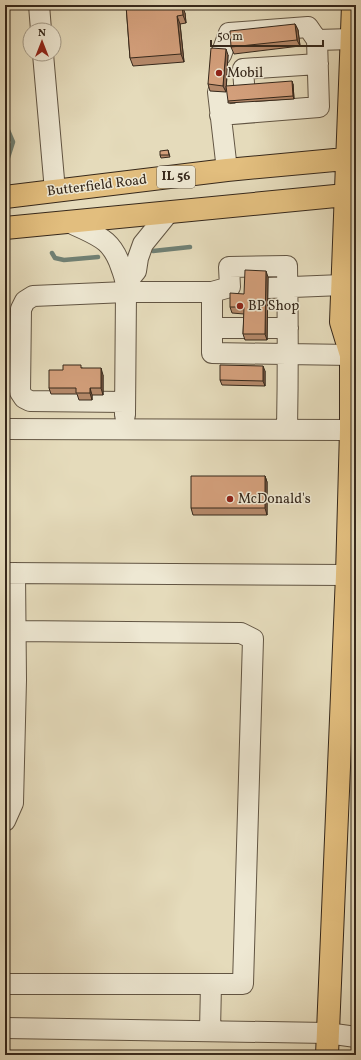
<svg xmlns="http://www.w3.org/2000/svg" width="361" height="1060" font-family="Vollkorn,serif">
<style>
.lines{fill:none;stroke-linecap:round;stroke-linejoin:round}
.stream{stroke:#708074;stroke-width:4.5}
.minor-casing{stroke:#625543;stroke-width:22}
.major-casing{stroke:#36281b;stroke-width:24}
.minor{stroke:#eee8d3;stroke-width:20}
.major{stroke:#e2be7e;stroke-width:22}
.wall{fill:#b5896a;stroke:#36281b}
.shaded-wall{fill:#946f56;stroke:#36281b}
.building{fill:#d39f7b;stroke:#36281b}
.poi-dot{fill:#8f2418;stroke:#eee8d3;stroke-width:1.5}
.labels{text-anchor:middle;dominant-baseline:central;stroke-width:3;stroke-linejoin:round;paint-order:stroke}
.shield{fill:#eee8d3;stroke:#6d6252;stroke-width:1}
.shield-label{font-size:13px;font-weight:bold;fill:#36281b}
.poi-label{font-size:14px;fill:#36281b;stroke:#eee8d3;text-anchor:start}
.street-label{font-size:14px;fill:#36281b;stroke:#eee8d3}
</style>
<rect width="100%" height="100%" fill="#e5dbbb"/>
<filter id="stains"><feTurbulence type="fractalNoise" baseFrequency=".005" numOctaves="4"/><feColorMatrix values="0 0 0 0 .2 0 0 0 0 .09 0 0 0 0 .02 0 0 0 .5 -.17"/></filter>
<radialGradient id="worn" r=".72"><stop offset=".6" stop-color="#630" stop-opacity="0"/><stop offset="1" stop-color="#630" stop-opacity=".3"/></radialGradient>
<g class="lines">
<path class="stream" d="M 5,126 L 7,128 L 13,142 L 5,167
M 153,251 L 190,247
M 52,253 L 55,258 L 64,260 L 98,257"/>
<g class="minor-casing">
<path id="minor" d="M 39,5 L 41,30
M 43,54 L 55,191
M 221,55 L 229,33 L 308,27 L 317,40
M 218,92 L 227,170
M 246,112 L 243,69 L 318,64
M 220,115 L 319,107 L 317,40 L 352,39
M 69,222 C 96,236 111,237 121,267 C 124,276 127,282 126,292 L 33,296 L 25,301 L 21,309 L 20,392 L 24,398 L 30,401 L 125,402
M 127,282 L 136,271 L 138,258 L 143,244 L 169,212
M 268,288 L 342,285
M 212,328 L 246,328
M 267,328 L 288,328
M 125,415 L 126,292 L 212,292
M 5,429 L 351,430
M 287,430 C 288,376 288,321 287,266 L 229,267 L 230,287 L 212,292 L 212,353 L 351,355
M 5,573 L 347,575
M 5,821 L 13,803 L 16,680 L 15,573
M 5,984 L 243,984 L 253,639 L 241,633 L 15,631
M 5,1028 L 327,1033 L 356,1037
M 210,1031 L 211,984"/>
</g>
<g class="major-casing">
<path id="major" d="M 5,197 L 227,170 L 356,158
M 5,228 L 356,194
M 327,1055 L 347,575 L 351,430 L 351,355 L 341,322 L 353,5"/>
</g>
<use href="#minor" class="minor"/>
<use href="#major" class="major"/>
</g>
<path class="wall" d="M 126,5 L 185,13 L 186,23 L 180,24 L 184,62 L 133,66 L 130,58 Z
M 295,24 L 298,30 L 300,46 L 234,54 L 231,47 Z
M 228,55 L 226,92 L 210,91 L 208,84 Z
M 293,84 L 294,99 L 228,103 L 228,101 Z
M 168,150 L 170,157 L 161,158 L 160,155 Z
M 268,277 L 267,340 L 245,340 L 243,334 L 244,314 L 232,313 L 230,307 L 244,294 Z
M 82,368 L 103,375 L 103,395 L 92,395 L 92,400 L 79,400 L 77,394 L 51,394 L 49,388 L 63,370 Z
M 265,371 L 265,386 L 222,385 L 220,380 Z
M 265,476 L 267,482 L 267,515 L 193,515 L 191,508 Z"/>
<path class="shaded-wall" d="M 182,5 L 185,13 L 186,23 L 183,15 Z
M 177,16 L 180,24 L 184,62 L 181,54 Z
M 295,24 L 298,30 L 300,46 L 297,40 Z
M 226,49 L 228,55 L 226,92 L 223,86 Z
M 292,81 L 293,84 L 294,99 L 293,96 Z
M 266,271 L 268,277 L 267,340 L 265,334 Z
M 263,366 L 265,371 L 265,386 L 263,381 Z
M 101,368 L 103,375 L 103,395 L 101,388 Z
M 90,388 L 92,395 L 92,400 L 90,393 Z
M 265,476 L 267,482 L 267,515 L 265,508 Z"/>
<path class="building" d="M 126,5 L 182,5 L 183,15 L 177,16 L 181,54 L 130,58 Z
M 295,24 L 297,40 L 231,47 L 230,31 Z
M 211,48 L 226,49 L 223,86 L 208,84 Z
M 292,81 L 293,96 L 228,101 L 226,86 Z
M 168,150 L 169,155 L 160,155 L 160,151 Z
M 245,270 L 266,271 L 265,334 L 243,334 L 244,307 L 230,307 L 230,293 L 244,294 Z
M 63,365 L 81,365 L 81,368 L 101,368 L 101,388 L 90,388 L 90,393 L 76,393 L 76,388 L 49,388 L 49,370 L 63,370 Z
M 220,365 L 263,366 L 263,381 L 220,380 Z
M 191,476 L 265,476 L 265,508 L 191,508 Z"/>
<g class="poi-dot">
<circle cx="219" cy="73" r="4"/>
<circle cx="240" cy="306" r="4"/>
<circle cx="230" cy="499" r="4"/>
</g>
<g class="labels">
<rect class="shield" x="157" y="166" width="38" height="22" rx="3"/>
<g class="shield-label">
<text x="176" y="177">IL 56</text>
</g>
<g class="poi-label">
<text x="227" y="73">Mobil</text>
<text x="248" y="306">BP Shop</text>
<text x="238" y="499">McDonald's</text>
</g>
<g class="street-label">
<text transform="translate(97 186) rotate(-7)">Butterfield Road</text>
</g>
</g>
<rect width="361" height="1060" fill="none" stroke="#e5dbbb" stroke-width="20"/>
<rect x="6" y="6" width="349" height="1048" fill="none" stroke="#36281b" stroke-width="2"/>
<rect x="10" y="10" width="341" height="1040" fill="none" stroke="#36281b"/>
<g transform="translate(42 42)"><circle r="19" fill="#eee8d3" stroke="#a49b89"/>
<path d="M0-3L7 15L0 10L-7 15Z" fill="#8f2418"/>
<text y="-6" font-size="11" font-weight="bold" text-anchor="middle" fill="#36281b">N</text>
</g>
<path d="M211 40v6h112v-6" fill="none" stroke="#36281b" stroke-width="2"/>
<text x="217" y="40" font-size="12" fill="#36281b" stroke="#eee8d3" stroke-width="3" paint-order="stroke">50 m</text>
<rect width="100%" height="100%" filter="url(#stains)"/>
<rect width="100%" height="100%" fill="url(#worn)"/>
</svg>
